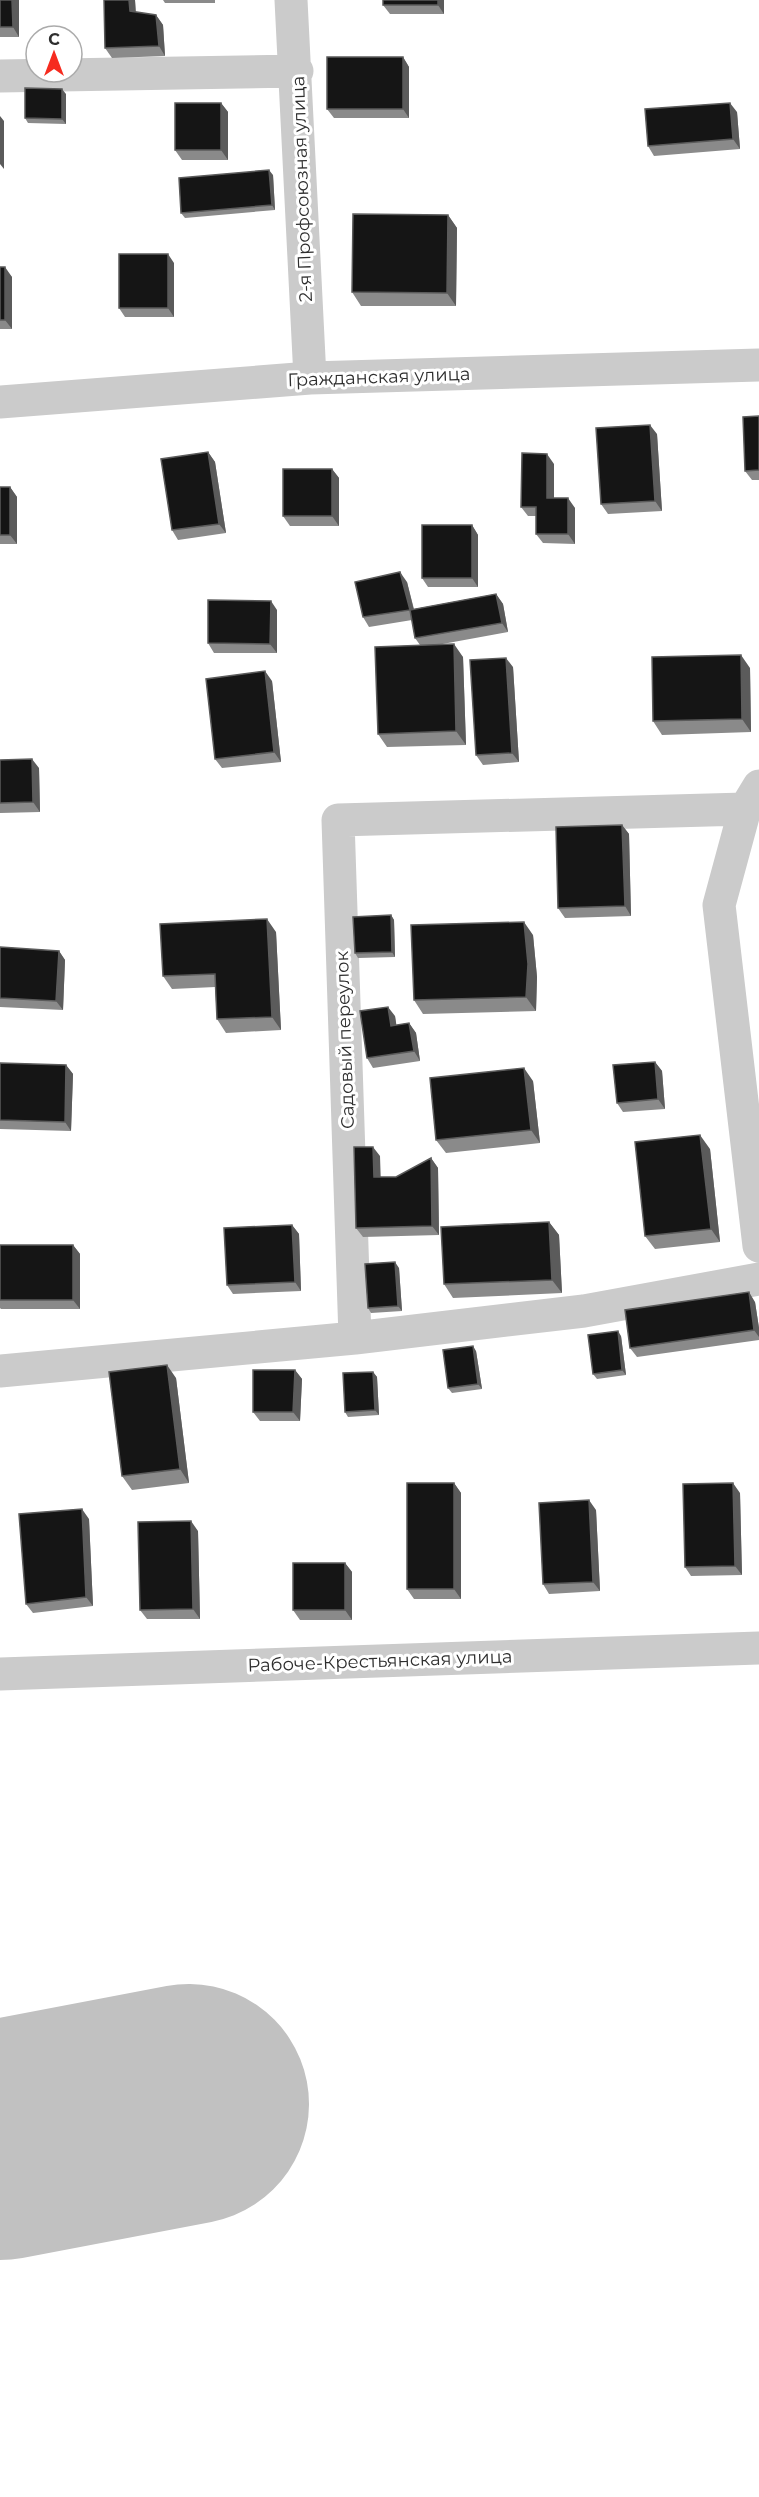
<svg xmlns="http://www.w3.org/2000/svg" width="759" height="2497" font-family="Montserrat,sans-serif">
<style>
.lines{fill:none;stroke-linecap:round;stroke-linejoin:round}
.runway{stroke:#c1c1c1;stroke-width:240}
.street{stroke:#cbcbcb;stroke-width:33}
.wall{fill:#8a8a8a}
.shaded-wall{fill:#5b5b5b}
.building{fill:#151515;stroke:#5b5b5b;stroke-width:1.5}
.labels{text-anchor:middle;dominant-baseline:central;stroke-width:6;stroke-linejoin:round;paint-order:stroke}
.street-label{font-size:18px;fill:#2e2e2e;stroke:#fff}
</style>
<rect width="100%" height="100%" fill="#fff"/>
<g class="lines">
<path class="runway" d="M 0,2140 L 189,2104"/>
<path class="street" d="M 291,0 L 310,378
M 0,76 L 297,71
M 0,402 L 310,378 L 759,365
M 745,809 L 719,905 L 759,1246
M 355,1338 L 584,1311 L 759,1279
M 0,1371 L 355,1338 L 338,820 L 745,809 L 759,786
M 0,1674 L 759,1648"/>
</g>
<path class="wall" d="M 0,0 L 19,0 L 19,37 L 0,37 Z
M 135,0 L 136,12 L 156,15 L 163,25 L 165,56 L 112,58 L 105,48 Z
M 163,0 L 215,0 L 215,3 L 165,3 Z
M 444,0 L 444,14 L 390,14 L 383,5 Z
M 403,57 L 409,67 L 409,118 L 334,118 L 327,109 Z
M 66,94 L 66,124 L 28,123 L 25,118 Z
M 221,103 L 228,112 L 228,160 L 182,160 L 175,150 Z
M 737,112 L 740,149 L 654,156 L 648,146 Z
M 273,175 L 275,210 L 185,218 L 181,213 Z
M 448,215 L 457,228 L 456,306 L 361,306 L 352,292 Z
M 174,263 L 174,317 L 125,317 L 119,308 Z
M 0,267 L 12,277 L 12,329 L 0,329 Z
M 759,416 L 759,480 L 752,480 L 745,471 Z
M 657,434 L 662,511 L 608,514 L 601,504 Z
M 208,452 L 215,462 L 226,533 L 178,540 L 172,530 Z
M 554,464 L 554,498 L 575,508 L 575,544 L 543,543 L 536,534 L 536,516 L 528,516 L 521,507 Z
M 332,469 L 339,478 L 339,526 L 290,526 L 283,516 Z
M 0,487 L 10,487 L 17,497 L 17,544 L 0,544 Z
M 472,525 L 478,535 L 478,587 L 428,587 L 422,578 Z
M 407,582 L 414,609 L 496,594 L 503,604 L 508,632 L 437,645 L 463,657 L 466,745 L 387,747 L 378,734 L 420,645 L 415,638 L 412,620 L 369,627 L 363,617 Z
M 277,610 L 277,653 L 214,653 L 208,643 Z
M 513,667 L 519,762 L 483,765 L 476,755 Z
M 750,668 L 751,732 L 662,735 L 653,721 Z
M 272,681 L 281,762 L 222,768 L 215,759 Z
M 0,760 L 39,768 L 40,812 L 0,813 Z
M 622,825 L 629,834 L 631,916 L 565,918 L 558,908 Z
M 391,915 L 394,920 L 395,957 L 358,958 L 355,953 Z
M 276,932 L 281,1030 L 226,1033 L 217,1019 L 215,987 L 172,989 L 163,976 Z
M 533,935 L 537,977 L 536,1011 L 423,1014 L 414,1000 Z
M 0,947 L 59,951 L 65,960 L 63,1010 L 0,1007 Z
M 395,1016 L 396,1025 L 409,1023 L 416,1033 L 420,1061 L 373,1068 L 367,1058 Z
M 655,1062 L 662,1071 L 665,1109 L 623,1112 L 617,1103 Z
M 0,1063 L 66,1065 L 73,1074 L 71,1131 L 0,1129 Z
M 533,1081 L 540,1143 L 446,1153 L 436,1140 Z
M 710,1149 L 720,1242 L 655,1249 L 645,1236 Z
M 380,1156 L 380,1177 L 396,1177 L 431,1158 L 438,1168 L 439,1235 L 363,1237 L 356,1228 Z
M 549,1222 L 559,1235 L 562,1293 L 453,1298 L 444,1284 Z
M 292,1225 L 299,1234 L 301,1291 L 233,1294 L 227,1285 Z
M 0,1245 L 73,1245 L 80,1254 L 80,1309 L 1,1309 L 0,1308 Z
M 399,1268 L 402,1311 L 371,1313 L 368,1308 Z
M 755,1302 L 759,1328 L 759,1340 L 637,1357 L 630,1348 Z
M 621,1336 L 626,1375 L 597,1379 L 593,1374 Z
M 476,1351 L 482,1389 L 452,1393 L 448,1388 Z
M 295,1370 L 302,1379 L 300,1421 L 260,1421 L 253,1412 Z
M 373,1372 L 377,1377 L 379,1415 L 348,1417 L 345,1412 Z
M 176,1378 L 189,1483 L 132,1490 L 122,1476 Z
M 454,1483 L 461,1493 L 461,1599 L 414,1599 L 407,1589 Z
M 740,1493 L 742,1575 L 691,1576 L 685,1567 Z
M 596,1510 L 600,1591 L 549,1594 L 543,1584 Z
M 89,1519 L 93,1606 L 33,1613 L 26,1604 Z
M 198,1531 L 200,1619 L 147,1619 L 140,1610 Z
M 345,1563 L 352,1572 L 352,1620 L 300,1620 L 293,1610 Z"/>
<path class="shaded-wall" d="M 12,0 L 19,0 L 19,37 L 13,27 Z
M 129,0 L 135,0 L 136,21 L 130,11 Z
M 438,0 L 444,0 L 444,14 L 438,5 Z
M 156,15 L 163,25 L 165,56 L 159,46 Z
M 403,57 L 409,67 L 409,118 L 403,109 Z
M 62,89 L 66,94 L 66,124 L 62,119 Z
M 221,103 L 228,112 L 228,160 L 221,150 Z
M 730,103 L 737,112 L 740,149 L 733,139 Z
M 0,116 L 4,121 L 4,169 L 0,164 Z
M 269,170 L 273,175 L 275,210 L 272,205 Z
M 448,215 L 457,228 L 456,306 L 447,293 Z
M 168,254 L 174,263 L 174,317 L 168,308 Z
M 5,267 L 12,277 L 12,329 L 5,320 Z
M 650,425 L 657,434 L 662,511 L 655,501 Z
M 208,452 L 215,462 L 226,533 L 219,524 Z
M 547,454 L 554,464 L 554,508 L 547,498 Z
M 332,469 L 339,478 L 339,526 L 332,516 Z
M 10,487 L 17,497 L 17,544 L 10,535 Z
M 568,498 L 575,508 L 575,544 L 568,534 Z
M 472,525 L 478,535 L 478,587 L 472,578 Z
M 400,572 L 407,582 L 416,619 L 410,610 Z
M 496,594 L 503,604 L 508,632 L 502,623 Z
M 271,601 L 277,610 L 277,653 L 270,644 Z
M 454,644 L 463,657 L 466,745 L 456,731 Z
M 741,655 L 750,668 L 751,732 L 742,719 Z
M 506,658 L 513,667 L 519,762 L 512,753 Z
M 265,671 L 272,681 L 281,762 L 274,752 Z
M 32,759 L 39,768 L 40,812 L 33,802 Z
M 622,825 L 629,834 L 631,916 L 625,906 Z
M 391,915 L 394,920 L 395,957 L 392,952 Z
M 267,919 L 276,932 L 281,1030 L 272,1017 Z
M 524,922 L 533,935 L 537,977 L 536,1011 L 526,997 Z
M 59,951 L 65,960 L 63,1010 L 56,1001 Z
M 388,1007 L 395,1016 L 398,1035 L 391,1026 Z
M 409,1023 L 416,1033 L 420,1061 L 414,1051 Z
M 655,1062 L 662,1071 L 665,1109 L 658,1099 Z
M 66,1065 L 73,1074 L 71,1131 L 65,1122 Z
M 524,1068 L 533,1081 L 540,1143 L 531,1130 Z
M 700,1135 L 710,1149 L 720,1242 L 711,1229 Z
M 373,1147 L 380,1156 L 381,1187 L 374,1177 Z
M 431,1158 L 438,1168 L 439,1235 L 432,1226 Z
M 549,1222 L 559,1235 L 562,1293 L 552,1280 Z
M 292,1225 L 299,1234 L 301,1291 L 295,1282 Z
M 73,1245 L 80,1254 L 80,1309 L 73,1300 Z
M 395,1262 L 399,1268 L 402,1311 L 398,1306 Z
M 749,1292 L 755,1302 L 759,1328 L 759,1337 L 754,1330 Z
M 618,1331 L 621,1336 L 626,1375 L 622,1370 Z
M 473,1346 L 476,1351 L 482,1389 L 478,1384 Z
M 167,1365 L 176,1378 L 189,1483 L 180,1469 Z
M 295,1370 L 302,1379 L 300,1421 L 293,1412 Z
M 373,1372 L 377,1377 L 379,1415 L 375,1410 Z
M 454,1483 L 461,1493 L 461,1599 L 454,1589 Z
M 733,1483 L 740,1493 L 742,1575 L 735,1566 Z
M 589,1500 L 596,1510 L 600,1591 L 593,1582 Z
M 82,1509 L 89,1519 L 93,1606 L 86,1597 Z
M 191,1521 L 198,1531 L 200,1619 L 193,1609 Z
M 345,1563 L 352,1572 L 352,1620 L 345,1610 Z"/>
<path class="building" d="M 0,0 L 12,0 L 13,27 L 0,27 Z
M 104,0 L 129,0 L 130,11 L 156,15 L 159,46 L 105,48 Z
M 383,0 L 438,0 L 438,5 L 383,5 Z
M 327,57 L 403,57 L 403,109 L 327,109 Z
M 25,88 L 62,89 L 62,119 L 25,118 Z
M 175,103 L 221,103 L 221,150 L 175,150 Z
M 730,103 L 733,139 L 648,146 L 645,109 Z
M 269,170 L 272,205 L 181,213 L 179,178 Z
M 353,214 L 448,215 L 447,293 L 352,292 Z
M 119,254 L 168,254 L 168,308 L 119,308 Z
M 0,267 L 5,267 L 5,320 L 0,320 Z
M 759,416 L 759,470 L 745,471 L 743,417 Z
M 650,425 L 655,501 L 601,504 L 596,428 Z
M 208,452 L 219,524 L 172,530 L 161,459 Z
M 522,453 L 547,454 L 547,498 L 568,498 L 568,534 L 536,534 L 536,507 L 521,507 Z
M 283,469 L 332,469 L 332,516 L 283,516 Z
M 0,487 L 10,487 L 10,535 L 0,535 Z
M 422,525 L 472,525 L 472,578 L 422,578 Z
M 400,572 L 410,610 L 363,617 L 355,582 Z
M 496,594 L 502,623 L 415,638 L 410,610 Z
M 208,600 L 271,601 L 270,644 L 208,643 Z
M 454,644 L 456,731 L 378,734 L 375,647 Z
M 741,655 L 742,719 L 653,721 L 652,657 Z
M 506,658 L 512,753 L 476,755 L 470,660 Z
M 265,671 L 274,752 L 215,759 L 206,679 Z
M 32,759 L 33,802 L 0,803 L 0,760 Z
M 622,825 L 625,906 L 558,908 L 556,827 Z
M 391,915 L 392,952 L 355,953 L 353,917 Z
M 267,919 L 272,1017 L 217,1019 L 215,974 L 163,976 L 160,924 Z
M 524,922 L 528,964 L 526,997 L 414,1000 L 411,925 Z
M 0,947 L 59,951 L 56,1001 L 0,998 Z
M 388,1007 L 391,1026 L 409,1023 L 414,1051 L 367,1058 L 360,1011 Z
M 655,1062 L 658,1099 L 617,1103 L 613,1065 Z
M 0,1063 L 66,1065 L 65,1122 L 0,1120 Z
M 524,1068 L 531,1130 L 436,1140 L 430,1078 Z
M 700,1135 L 711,1229 L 645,1236 L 635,1142 Z
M 354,1147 L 373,1147 L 374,1177 L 396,1177 L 431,1158 L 432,1226 L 356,1228 Z
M 549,1222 L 552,1280 L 444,1284 L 441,1227 Z
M 292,1225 L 295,1282 L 227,1285 L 224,1228 Z
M 0,1245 L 73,1245 L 73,1300 L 0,1300 Z
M 395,1262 L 398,1306 L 368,1308 L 365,1264 Z
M 749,1292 L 754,1330 L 630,1348 L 625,1310 Z
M 618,1331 L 622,1370 L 593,1374 L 588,1335 Z
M 473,1346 L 478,1384 L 448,1388 L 443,1350 Z
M 167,1365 L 180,1469 L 122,1476 L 109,1372 Z
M 253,1370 L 295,1370 L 293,1412 L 253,1412 Z
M 373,1372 L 375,1410 L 345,1412 L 343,1373 Z
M 407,1483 L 454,1483 L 454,1589 L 407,1589 Z
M 733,1483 L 735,1566 L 685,1567 L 683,1484 Z
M 589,1500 L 593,1582 L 543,1584 L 539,1503 Z
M 82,1509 L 86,1597 L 26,1604 L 19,1514 Z
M 191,1521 L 193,1609 L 140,1610 L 138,1522 Z
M 293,1563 L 345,1563 L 345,1610 L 293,1610 Z"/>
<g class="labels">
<g class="street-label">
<text transform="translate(302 189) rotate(-92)">2-я Профсоюзная улица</text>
<text transform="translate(379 377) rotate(-2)">Гражданская улица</text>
<text transform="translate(345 1040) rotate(-92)">Садовый переулок</text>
<text transform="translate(380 1661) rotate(-2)">Рабоче-Крестьянская улица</text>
</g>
</g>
<g transform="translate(54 54)"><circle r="28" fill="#ffffff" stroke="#ababab" stroke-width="1.5"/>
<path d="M0-4.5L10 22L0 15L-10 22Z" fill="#f62b1f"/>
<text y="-9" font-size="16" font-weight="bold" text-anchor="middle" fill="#2e2e2e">С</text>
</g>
</svg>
